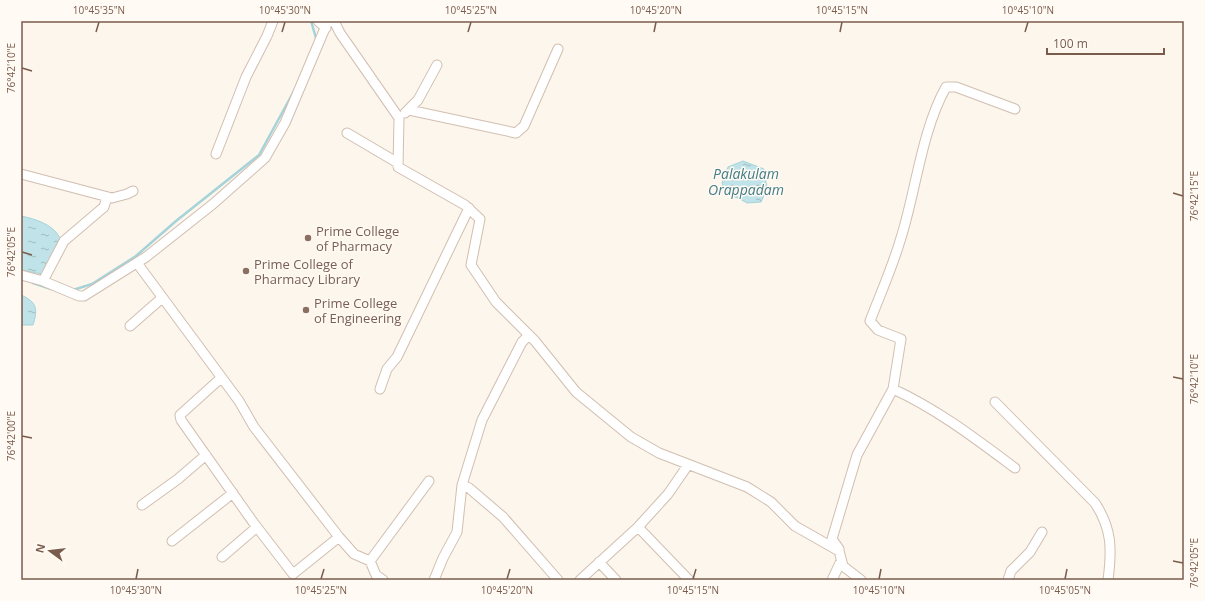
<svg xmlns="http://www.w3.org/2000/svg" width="1205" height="601" font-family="'Open Sans',sans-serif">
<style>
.water{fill:url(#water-ripples);stroke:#a5d3da}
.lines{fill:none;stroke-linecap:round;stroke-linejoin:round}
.stream{stroke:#a5d3da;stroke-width:2.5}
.minor-casing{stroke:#d1beb0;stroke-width:11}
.minor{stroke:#fff;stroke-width:9}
.ticks{fill:none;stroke:#7a5c4d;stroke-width:1.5}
.education-dot{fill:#8d6e63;stroke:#fffaf3;stroke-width:1.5}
.labels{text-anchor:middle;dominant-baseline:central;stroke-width:3;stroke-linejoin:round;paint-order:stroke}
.education-label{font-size:13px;fill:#785e54;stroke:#fffaf3;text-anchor:start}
.water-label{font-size:14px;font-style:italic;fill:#437c86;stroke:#fffaf3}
.neatline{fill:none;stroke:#7a5c4d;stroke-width:1.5}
.ticks-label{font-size:10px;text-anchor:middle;fill:#7a5c4d}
</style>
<defs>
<pattern id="water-ripples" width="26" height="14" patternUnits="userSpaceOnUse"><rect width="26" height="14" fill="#bfe3e8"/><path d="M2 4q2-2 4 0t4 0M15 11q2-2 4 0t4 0" fill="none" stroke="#a0bbbe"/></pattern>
</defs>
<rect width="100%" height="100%" fill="#fdf6ec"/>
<path class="water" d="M 743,161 L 764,169 L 767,189 L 761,202 L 747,203 L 740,199 L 725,193 L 722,183 L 728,167 Z
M 21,216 C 35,219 53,224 60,238 L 42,274 L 21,270 Z
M 21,295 C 37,302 38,309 33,325 L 21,325 Z"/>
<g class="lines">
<path class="stream" d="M 311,21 L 316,38
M 33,283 L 51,289
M 73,290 L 92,284 L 136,256 L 176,221 L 259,155 L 294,91"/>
<g class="minor-casing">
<path id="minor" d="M 318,21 L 326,28
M 334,21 L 340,33 L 399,118 L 398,167 L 465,205 L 480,219 L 471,265 L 496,302 L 535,341 L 576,392 L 631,437 L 659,453 L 747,487 L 771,502 L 795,526 L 839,551 L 843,566 L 861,580
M 409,110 L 516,133 L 524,126 L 558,49
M 405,113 L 418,100 L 437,65
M 347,133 L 398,163
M 216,154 L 246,77 L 267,36 L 273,21
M 21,174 L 112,198 L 127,194 L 133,191
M 137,263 L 239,401 L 254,427 L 339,537 L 293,574 L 253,522 L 181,420 L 180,415 L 221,378
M 21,275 L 43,281 L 79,296 L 84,296 L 146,257 L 213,204 L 265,158 L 285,123 L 328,21
M 43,281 L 64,241 L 104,207 L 107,197
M 130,326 L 162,298
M 380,389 L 387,369 L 397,357 L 469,208
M 893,389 C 937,409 976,439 1015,468
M 995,402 L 1095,503 C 1112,529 1112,549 1108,580
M 462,485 L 469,488 L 503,517 L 558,580
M 142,505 L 178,479 L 206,455
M 638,527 L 689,580
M 339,537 L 354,554 L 370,561 L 429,481
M 172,541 L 233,493
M 839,549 L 832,539 L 857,455 L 893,389 L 901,339 L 878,330 L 870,321 C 880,295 892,268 900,241 C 916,192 921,132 946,87 L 956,87 L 1015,109
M 222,557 L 257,527
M 370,561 L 376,575 L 383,580
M 599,562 L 616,580
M 434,580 L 443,558 L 457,532 L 462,485 L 482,420 L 522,342 L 529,335
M 580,580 L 638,527 L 668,494 L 688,465
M 832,580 L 840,563 L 843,566
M 1008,580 L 1011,571 L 1030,552 L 1042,532"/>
</g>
<use href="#minor" class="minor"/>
</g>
<path class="ticks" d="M 96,32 L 99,22M 282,32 L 285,22M 468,32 L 471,22M 654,32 L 656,22M 840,32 L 842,22M 1025,32 L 1028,22M 22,68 L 32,71M 1173,193 L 1183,196M 22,252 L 32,255M 1173,377 L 1183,379M 22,436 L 32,438M 1173,561 L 1183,563M 136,579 L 138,569M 321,579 L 324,569M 507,579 L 510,569M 693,579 L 696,569M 879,579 L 881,569M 1065,579 L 1067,569"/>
<g class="education-dot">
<circle cx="308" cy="238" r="4"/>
<circle cx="246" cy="271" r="4"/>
<circle cx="306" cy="310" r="4"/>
</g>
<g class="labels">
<g class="education-label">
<text x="316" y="231">Prime College<tspan x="316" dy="15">of Pharmacy</tspan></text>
<text x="254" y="264">Prime College of<tspan x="254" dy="15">Pharmacy Library</tspan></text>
<text x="314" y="303">Prime College<tspan x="314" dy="15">of Engineering</tspan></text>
</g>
<g class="water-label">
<text x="746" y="173">Palakulam<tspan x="746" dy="16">Orappadam</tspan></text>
</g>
</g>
<rect width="1205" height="601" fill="none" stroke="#fffaf3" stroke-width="44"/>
<g transform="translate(50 551) rotate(285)" stroke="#fffaf3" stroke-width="3" paint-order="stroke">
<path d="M0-3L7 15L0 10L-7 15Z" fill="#7a5c4d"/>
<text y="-6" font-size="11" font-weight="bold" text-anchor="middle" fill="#7a5c4d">N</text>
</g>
<path d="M1047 48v6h117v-6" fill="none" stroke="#7a5c4d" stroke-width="2"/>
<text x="1053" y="48" font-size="12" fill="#7a5c4d" stroke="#fffaf3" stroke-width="3" paint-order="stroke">100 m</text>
<rect x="22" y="22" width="1161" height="557" class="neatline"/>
<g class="ticks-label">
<text x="99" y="14">10°45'35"N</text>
<text x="285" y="14">10°45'30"N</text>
<text x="471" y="14">10°45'25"N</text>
<text x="656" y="14">10°45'20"N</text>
<text x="842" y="14">10°45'15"N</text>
<text x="1028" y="14">10°45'10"N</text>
<text transform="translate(11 68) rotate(-90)" y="4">76°42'10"E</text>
<text transform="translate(1194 196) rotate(-90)" y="4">76°42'15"E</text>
<text transform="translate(11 252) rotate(-90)" y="4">76°42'05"E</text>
<text transform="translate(1194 379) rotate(-90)" y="4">76°42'10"E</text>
<text transform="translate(11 436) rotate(-90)" y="4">76°42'00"E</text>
<text transform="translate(1194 563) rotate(-90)" y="4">76°42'05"E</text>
<text x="136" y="594">10°45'30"N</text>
<text x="321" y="594">10°45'25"N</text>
<text x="507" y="594">10°45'20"N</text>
<text x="693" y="594">10°45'15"N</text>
<text x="879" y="594">10°45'10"N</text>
<text x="1065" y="594">10°45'05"N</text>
</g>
</svg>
